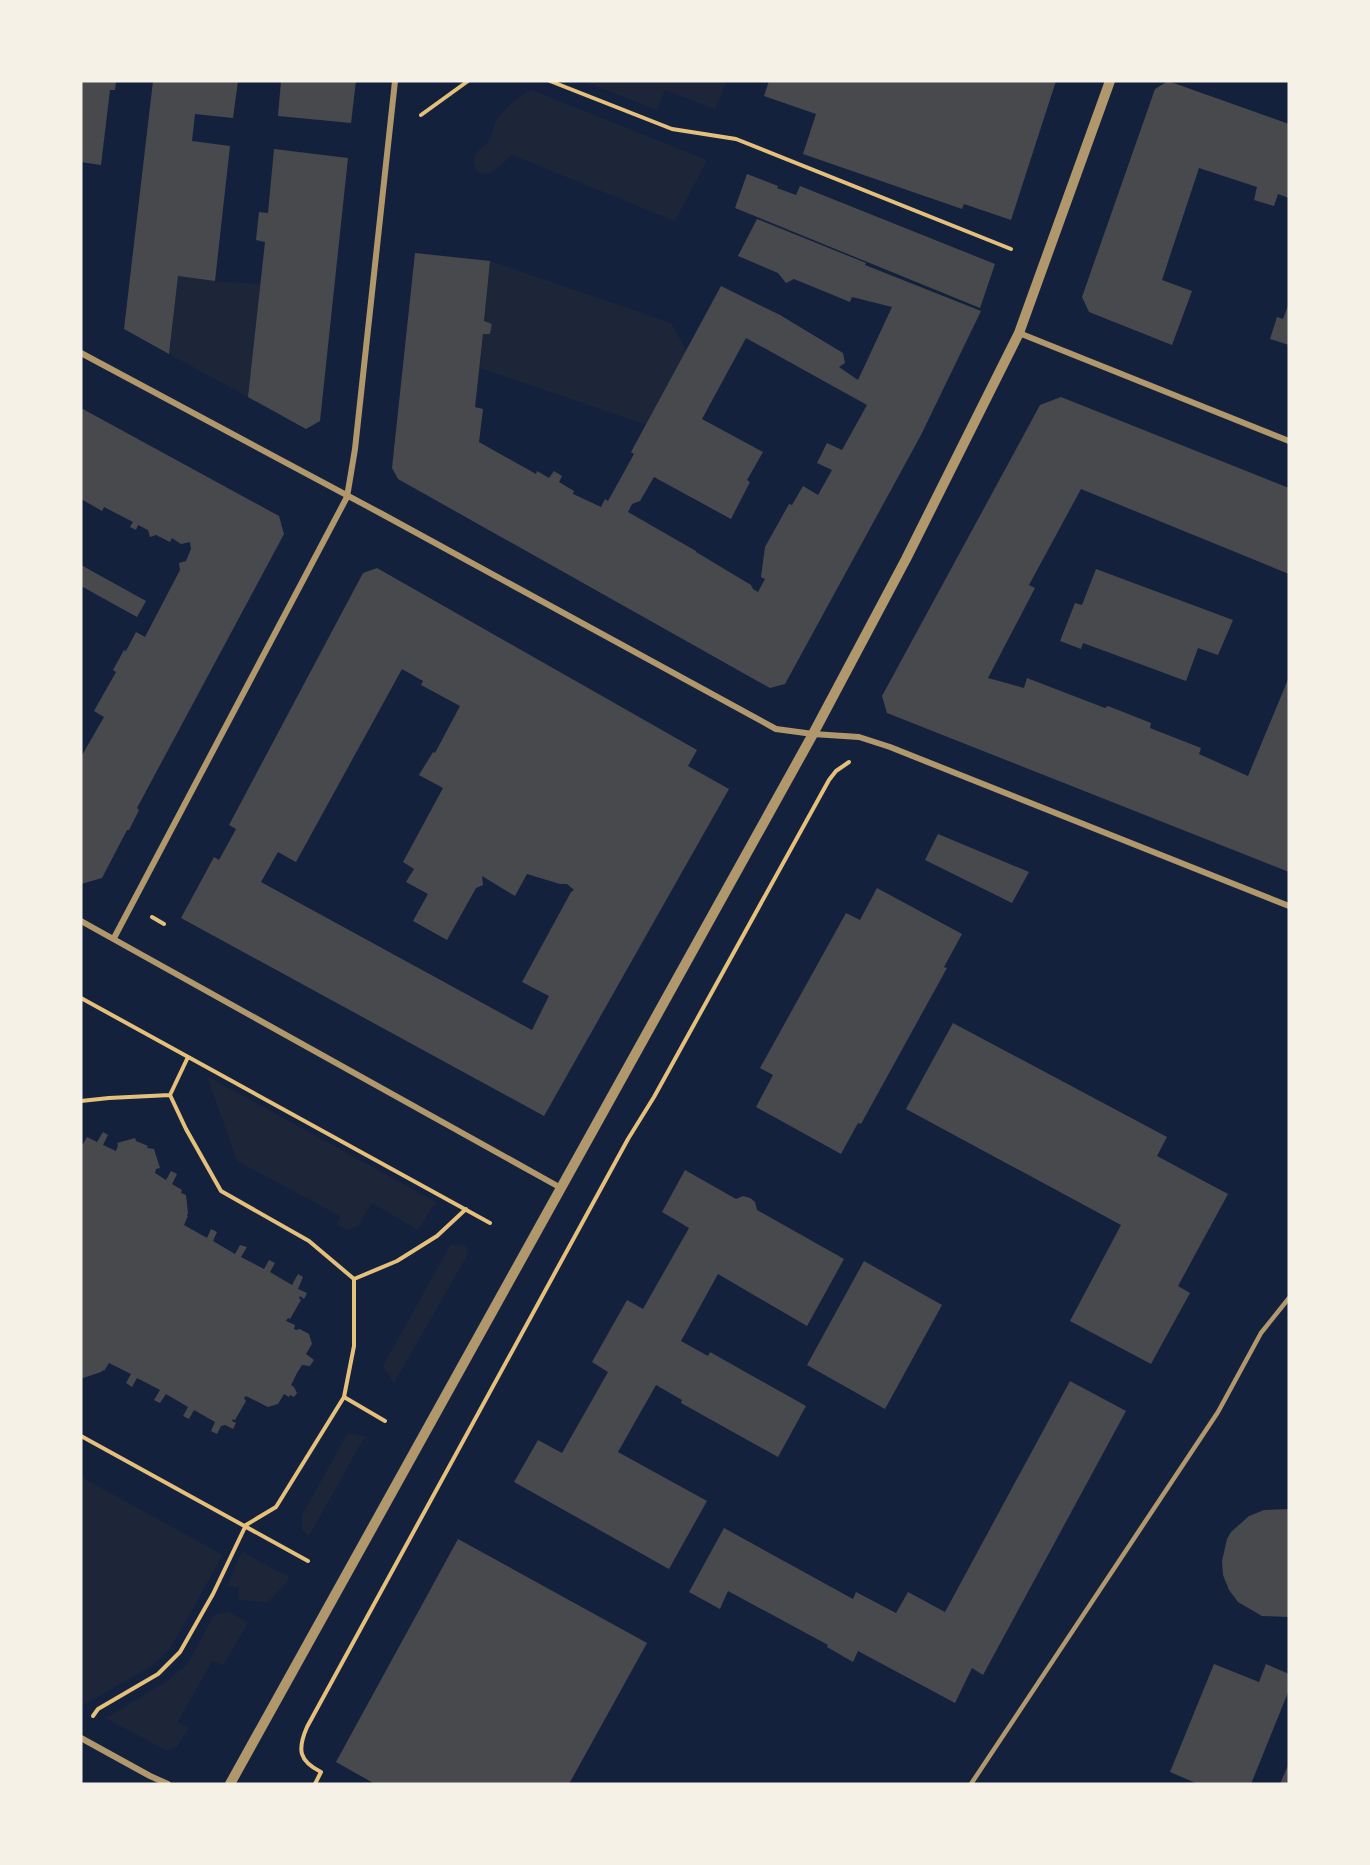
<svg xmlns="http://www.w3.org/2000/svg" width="1370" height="1865" font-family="Karla,sans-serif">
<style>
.green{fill:#1d2539}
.building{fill:#48494c;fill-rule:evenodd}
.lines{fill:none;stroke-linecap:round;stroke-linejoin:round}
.path{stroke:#e5c07b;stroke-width:4}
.service{stroke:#b1986c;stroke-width:4.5}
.minor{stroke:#b1986c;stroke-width:6}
.tertiary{stroke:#b1986c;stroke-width:10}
</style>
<rect width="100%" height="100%" fill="#14213d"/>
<path class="green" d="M 583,81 L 727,81 L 715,109 L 665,90 L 657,110 Z
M 532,90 L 707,160 L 675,221 L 512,155 C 503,162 484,186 475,167 C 473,163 473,157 476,154 C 479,149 485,146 489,141 C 493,135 493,126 497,119 C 502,111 523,92 532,90 Z
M 490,261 L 671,323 L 686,350 L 647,425 L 480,368 L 483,334 L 490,334 L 492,324 L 484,321 Z
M 178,276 L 215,281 L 261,284 L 248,397 L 169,354 Z
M 207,1076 L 436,1202 L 418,1230 L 372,1203 L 358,1226 L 348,1230 L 337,1224 L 340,1216 L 237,1161 Z
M 451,1244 L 466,1246 L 468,1254 L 394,1383 L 383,1366 Z
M 348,1433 L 365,1436 L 309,1536 L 302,1529 L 302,1515 Z
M 81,1477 L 223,1555 L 171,1647 L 153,1665 L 83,1705 L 81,1704 Z
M 242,1552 L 289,1577 L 286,1583 L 267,1603 L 238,1599 L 239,1588 L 227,1586 Z
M 229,1612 L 248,1623 L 223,1665 L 212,1661 L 178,1722 L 189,1727 L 178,1746 L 167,1751 L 106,1718 L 167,1681 L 187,1665 L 214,1615 Z"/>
<path class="building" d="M 81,81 L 116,81 L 115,90 L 110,90 L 101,165 L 81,162 Z
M 153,81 L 238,81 L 233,118 L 195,114 L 192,141 L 230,146 L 215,281 L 178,276 L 169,354 L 124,329 Z
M 281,81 L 356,81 L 351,123 L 278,116 Z
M 769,81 L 1056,81 L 1011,220 L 964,204 L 962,209 L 803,154 L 816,114 L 764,96 Z
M 1168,81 L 1289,124 L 1289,198 L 1278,194 L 1274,206 L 1254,200 L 1257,187 L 1199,168 L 1162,280 L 1192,291 L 1172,345 L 1089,312 L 1082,297 L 1155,89 Z
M 274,149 L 348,158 L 320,421 L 306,429 L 248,397 L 265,242 L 256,240 L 259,212 L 268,213 Z
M 747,174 L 778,186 L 777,188 L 796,195 L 800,186 L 995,264 L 980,308 L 735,208 Z
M 757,219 L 866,263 L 865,265 L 981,311 L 921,435 L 785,684 L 770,688 L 398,479 L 392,468 L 415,253 L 490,261 L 484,321 L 492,324 L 490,334 L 483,334 L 475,407 L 483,409 L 479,442 L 536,474 L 537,471 L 549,478 L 554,471 L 562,476 L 559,482 L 574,491 L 573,494 L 601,507 L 605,499 L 608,501 L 634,454 L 631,452 L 721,286 L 780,315 L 843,353 L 845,363 L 839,367 L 858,380 L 892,307 L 852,297 L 850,302 L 794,279 L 786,283 L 778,273 L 738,256 ZM 746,338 L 867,405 L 842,450 L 827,443 L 817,463 L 832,470 L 818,495 L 803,486 L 792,505 L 789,504 L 765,547 L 761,577 L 765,579 L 758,592 L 753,589 L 751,585 L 696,552 L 696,551 L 628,512 L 632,504 L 640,501 L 654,477 L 731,519 L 750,482 L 747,480 L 763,452 L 702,419 Z
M 1289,303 L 1289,345 L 1270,339 L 1277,317 L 1283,319 Z
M 1061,397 L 1289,488 L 1289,574 L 1081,489 L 1029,585 L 1035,588 L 988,678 L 1024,688 L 1027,678 L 1105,708 L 1108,706 L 1151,723 L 1150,728 L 1201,748 L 1199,754 L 1248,776 L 1289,677 L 1289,872 L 887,713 L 882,696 L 1014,453 L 1040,405 Z
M 81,408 L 279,516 L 284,534 L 137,808 L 139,810 L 129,830 L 127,830 L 102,878 L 81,884 L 81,757 L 104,717 L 94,711 L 116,672 L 113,670 L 124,650 L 126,651 L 136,632 L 145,637 L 180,570 L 179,563 L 186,561 L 191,549 L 190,542 L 181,544 L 172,538 L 170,542 L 156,535 L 150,537 L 148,530 L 138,525 L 136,530 L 130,527 L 133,522 L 104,507 L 102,511 L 81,499 Z
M 81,565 L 146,601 L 137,617 L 81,586 Z
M 377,568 L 697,750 L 688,766 L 729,789 L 544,1116 L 181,918 L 214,857 L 219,860 L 236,829 L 229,825 L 363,573 ZM 402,669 L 423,681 L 421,685 L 460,706 L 435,753 L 433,752 L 419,775 L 443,788 L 403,862 L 414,869 L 406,882 L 428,894 L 413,921 L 447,940 L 476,888 L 483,885 L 482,876 L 515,896 L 527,874 L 560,884 L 567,884 L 574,890 L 571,892 L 522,982 L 549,996 L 532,1030 L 261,882 L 278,852 L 296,862 Z
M 1096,569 L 1233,620 L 1218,655 L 1198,648 L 1186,681 L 1083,643 L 1081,649 L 1060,641 L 1075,603 L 1082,605 Z
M 938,834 L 1029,872 L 1012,903 L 925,860 Z
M 877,888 L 962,934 L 944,967 L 947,968 L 861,1124 L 858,1123 L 841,1154 L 756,1107 L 773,1075 L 760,1068 L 846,913 L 860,920 Z
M 953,1023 L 1167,1137 L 1157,1156 L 1228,1194 L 1178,1286 L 1190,1293 L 1151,1364 L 1070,1321 L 1121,1225 L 906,1109 Z
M 103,1132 L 108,1135 L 103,1145 L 116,1151 L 118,1145 L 117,1143 L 135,1138 L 136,1141 L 148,1146 L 147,1148 L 154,1149 L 160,1168 L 156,1169 L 155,1173 L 166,1180 L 171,1171 L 177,1174 L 172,1184 L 182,1190 L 181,1193 L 186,1195 L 188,1213 L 187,1216 L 188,1216 L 184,1225 L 207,1238 L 211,1229 L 217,1232 L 213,1241 L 235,1254 L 240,1245 L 247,1247 L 241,1257 L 264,1269 L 269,1260 L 275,1263 L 270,1272 L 292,1285 L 298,1274 L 303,1277 L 298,1289 L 307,1293 L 304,1299 L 300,1296 L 299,1298 L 301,1300 L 290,1319 L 288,1318 L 286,1321 L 295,1325 L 294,1329 L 296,1330 L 300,1329 L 309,1334 L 312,1344 L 306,1354 L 314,1360 L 310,1366 L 302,1365 L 297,1373 L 291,1385 L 294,1387 L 297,1393 L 294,1397 L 290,1395 L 289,1397 L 284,1394 L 278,1404 L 268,1407 L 246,1396 L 244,1398 L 246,1401 L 235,1420 L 233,1419 L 232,1421 L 236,1423 L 233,1429 L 225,1425 L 221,1426 L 217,1434 L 211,1431 L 215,1422 L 194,1410 L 189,1419 L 183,1416 L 188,1407 L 166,1394 L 160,1403 L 154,1400 L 160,1390 L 137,1378 L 132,1387 L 126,1383 L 131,1374 L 109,1363 L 104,1371 L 103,1370 L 101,1372 L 83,1378 L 81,1377 L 81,1145 L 83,1144 L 87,1137 L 97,1142 Z
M 685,1170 L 736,1199 L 743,1196 L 750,1198 L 755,1202 L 757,1210 L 844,1259 L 807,1326 L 718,1274 L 681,1341 L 708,1356 L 710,1352 L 806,1406 L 778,1457 L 681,1403 L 682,1400 L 656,1385 L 618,1452 L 707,1501 L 669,1569 L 514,1482 L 538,1440 L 562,1453 L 608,1372 L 592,1362 L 627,1300 L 643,1309 L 689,1228 L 662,1212 Z
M 864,1261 L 942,1305 L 885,1409 L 807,1365 Z
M 1070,1381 L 1126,1411 L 983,1675 L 972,1668 L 955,1703 L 858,1651 L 853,1662 L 827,1647 L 828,1645 L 728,1591 L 720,1609 L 689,1592 L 724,1528 L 853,1599 L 856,1592 L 896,1613 L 908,1592 L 945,1612 Z
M 1289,1509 L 1289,1617 L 1262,1616 L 1238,1602 L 1229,1590 L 1223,1575 L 1222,1561 L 1227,1539 L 1231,1532 L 1249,1516 L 1264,1510 Z
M 458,1539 L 647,1643 L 569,1784 L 375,1784 L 336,1762 Z
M 1214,1664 L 1259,1682 L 1266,1664 L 1289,1674 L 1289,1690 L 1251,1784 L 1198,1784 L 1170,1772 Z
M 1289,1763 L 1289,1784 L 1280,1784 Z"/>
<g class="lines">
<path class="path" d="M 550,81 L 672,129 L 736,139 L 1011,249
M 421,115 L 468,81
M 152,917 L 164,924
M 81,998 L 490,1223
M 188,1057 L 170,1095 L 186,1129 L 221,1191 L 309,1241 L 354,1279
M 81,1101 L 109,1098 L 170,1095
M 344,1397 L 385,1421
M 81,1436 L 308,1561
M 93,1716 L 98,1709 L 158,1674 L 180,1652 L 213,1594 L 246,1525 L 276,1507 L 344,1397 L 354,1346 L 354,1279 L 397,1261 L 437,1236 L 466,1209
M 315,1784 L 321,1772 C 299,1761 297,1750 307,1727 L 628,1139 L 654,1097 L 829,780 L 836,771 L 849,762"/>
<path class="service" d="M 971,1784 L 1218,1412 L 1261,1333 L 1289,1298"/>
<path class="minor" d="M 1019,333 L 1289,441
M 81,353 L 382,514 L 776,729 L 813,734 L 859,737 L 890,747 L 1289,906
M 81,921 L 561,1188
M 114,938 L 347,497 L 355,449 L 395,81
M 81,1738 L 150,1776 L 168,1784"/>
<path class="tertiary" d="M 230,1784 L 813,734 L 906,559 L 1019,333 L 1110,81"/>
</g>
<rect width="1370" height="1865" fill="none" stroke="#f6f1e7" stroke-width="165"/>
</svg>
